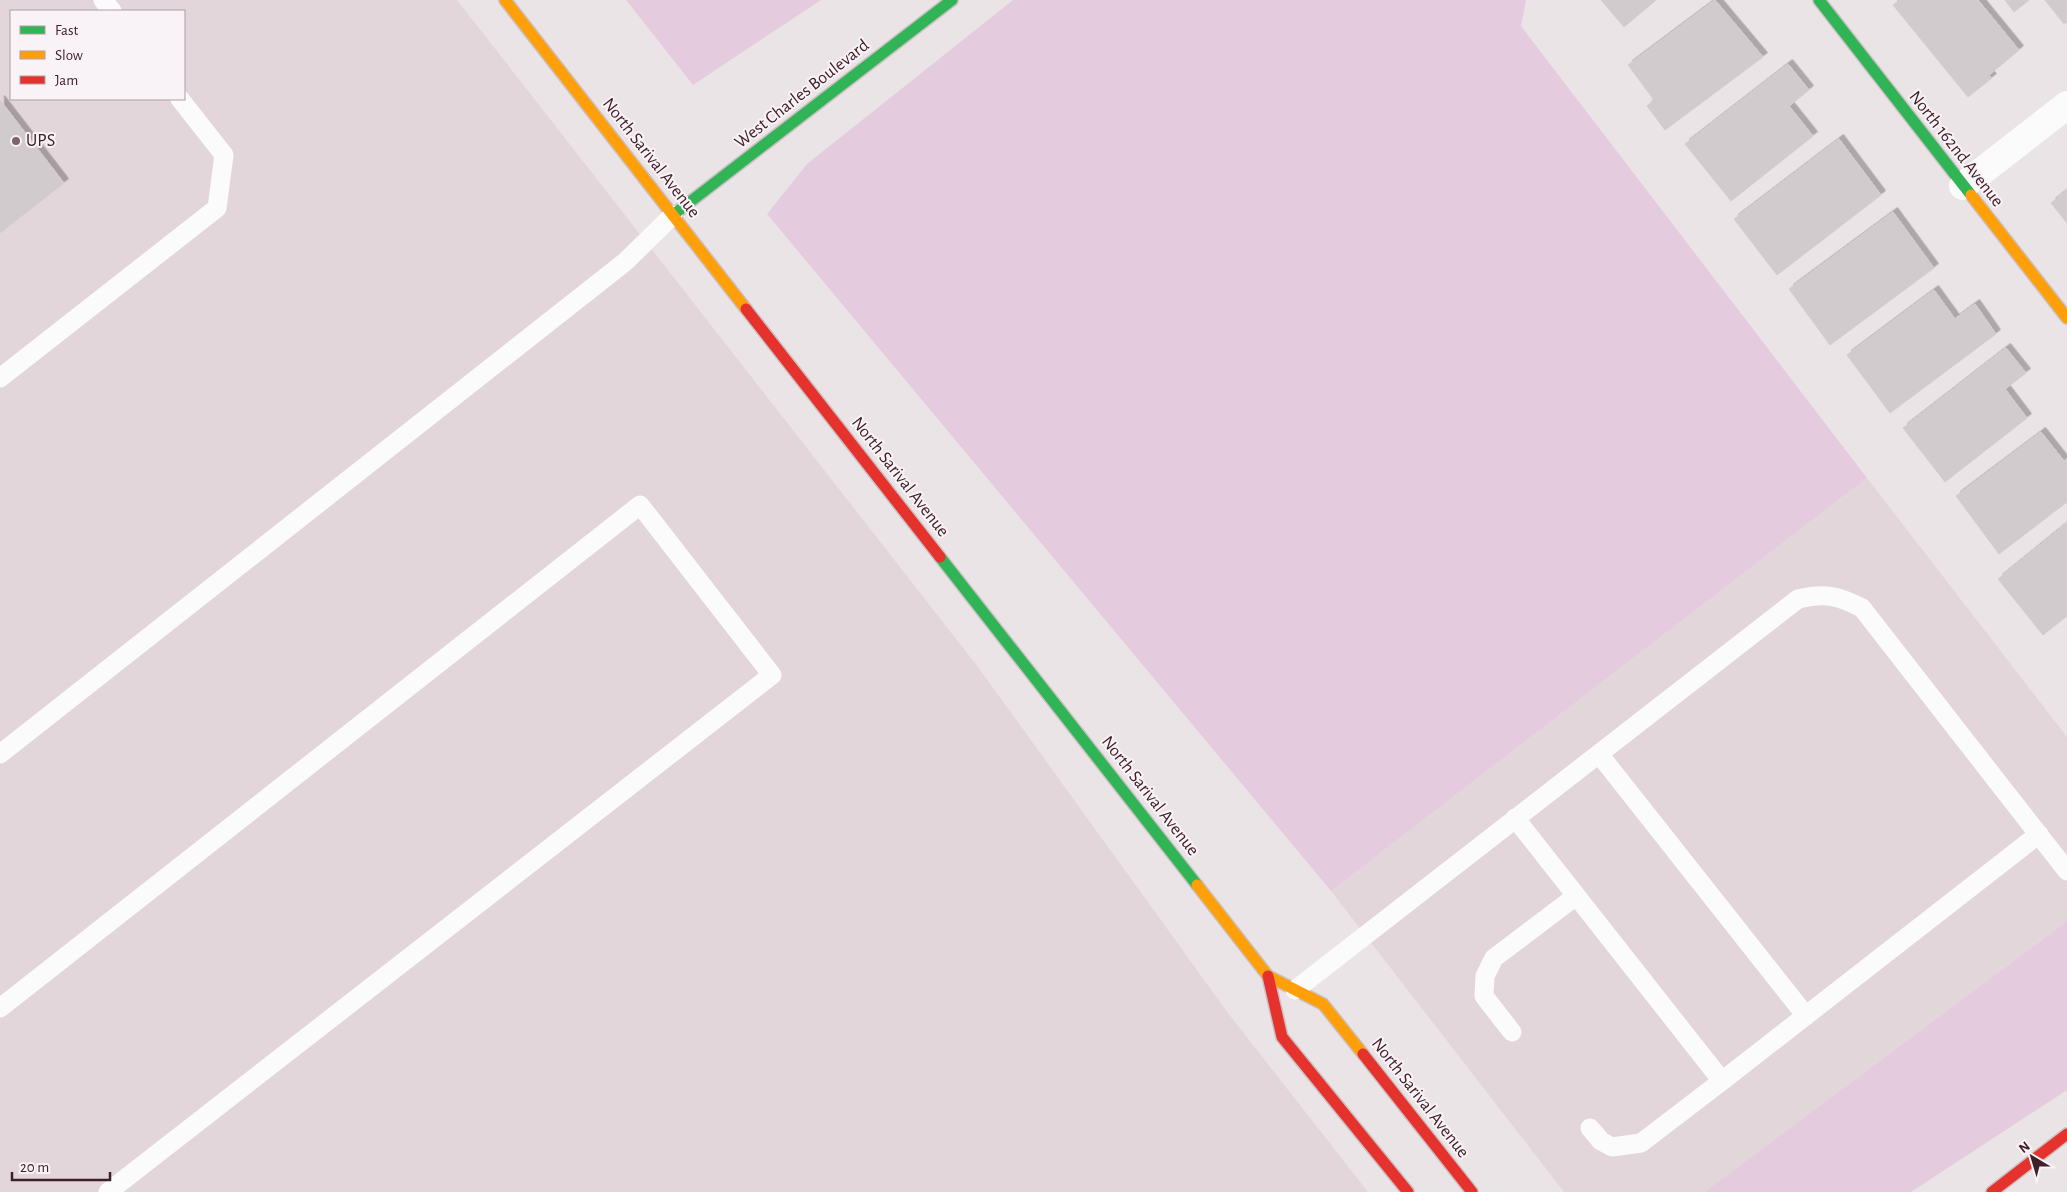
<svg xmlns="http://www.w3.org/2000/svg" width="2067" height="1192" font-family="'Alegreya Sans',sans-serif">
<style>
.built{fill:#e2d6db;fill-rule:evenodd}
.green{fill:#e4ccde}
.building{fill:#d1cbcd;stroke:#d3cdd0;filter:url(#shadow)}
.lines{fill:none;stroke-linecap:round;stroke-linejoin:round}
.fast-casing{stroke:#cac0c3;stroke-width:14}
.slow-casing{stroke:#cac0c3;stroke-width:14}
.jam-casing{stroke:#cac0c3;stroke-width:14}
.lane{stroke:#fcfbfb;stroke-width:19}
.street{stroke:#fcfbfb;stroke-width:28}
.fast{stroke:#30b455;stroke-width:11}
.slow{stroke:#ff9f0a;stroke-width:11}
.jam{stroke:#e5322d;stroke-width:11}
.poi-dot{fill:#7b656b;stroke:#f9f2f6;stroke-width:2}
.labels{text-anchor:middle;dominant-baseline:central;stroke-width:4;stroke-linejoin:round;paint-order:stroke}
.street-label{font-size:18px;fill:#3f2028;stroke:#f9f2f6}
.poi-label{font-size:18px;fill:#3f2028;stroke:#f9f2f6;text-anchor:start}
</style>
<defs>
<filter id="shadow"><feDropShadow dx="4.5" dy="-4.5" stdDeviation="0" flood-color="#0004"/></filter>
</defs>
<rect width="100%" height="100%" fill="#eae4e7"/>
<path class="built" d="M 0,0 L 457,0 L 978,667 L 1228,1013 L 1368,1192 L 0,1192 ZM 11,11 L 184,11 L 184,99 L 11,99 Z
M 1867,478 L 2067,737 L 2067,921 L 1704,1192 L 1564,1192 L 1331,891 Z"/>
<path class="green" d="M 626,0 L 821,0 L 693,85 Z
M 1013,0 L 1526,0 L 1521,26 L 1867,478 L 1331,891 L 767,214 L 807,164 Z
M 2067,921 L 2067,1090 L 1911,1192 L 1704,1192 Z"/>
<path class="building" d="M 1601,0 L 1656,0 L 1624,27 Z
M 1715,0 L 1763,57 L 1665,130 L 1647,106 L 1654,100 L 1628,65 Z
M 1900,0 L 1978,0 L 2019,50 L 1989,75 L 1992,78 L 1968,97 L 1893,5 Z
M 2005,0 L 2029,0 L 2014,12 Z
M 2045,0 L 2067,0 L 2067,22 L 2064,24 Z
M 1788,64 L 1809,90 L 1789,106 L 1813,136 L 1731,201 L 1685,144 Z
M 0,100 L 64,183 L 0,233 Z
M 1839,139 L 1881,195 L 1777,275 L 1734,219 Z
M 2067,190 L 2067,223 L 2051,203 Z
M 1893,212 L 1934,268 L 1830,345 L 1789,289 Z
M 1934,290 L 1955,319 L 1975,304 L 1996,334 L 1890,413 L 1847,355 Z
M 2006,348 L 2026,373 L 2005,389 L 2027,418 L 1945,482 L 1903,428 Z
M 2041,432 L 2064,461 L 2067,459 L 2067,502 L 1999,554 L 1956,496 Z
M 2067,523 L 2067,616 L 2043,635 L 1998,579 Z"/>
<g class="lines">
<g class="fast-casing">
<path id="fast" d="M 1819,0 L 1971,195
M 673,215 L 952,0
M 940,557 L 1197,885"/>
</g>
<g class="slow-casing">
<path id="slow" d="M 505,0 L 746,309
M 1971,195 L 2067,318
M 1197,885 L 1268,976 L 1323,1004 L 1363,1054"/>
</g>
<g class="jam-casing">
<path id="jam" d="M 746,309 L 940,557
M 1268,976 L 1282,1037 L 1408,1192
M 1363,1054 L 1472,1192
M 1992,1192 L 2067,1134"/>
</g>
<path class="lane" d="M 103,0 L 112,11
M 0,378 L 217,208 L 224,155 L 180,99
M 0,754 L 625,262 L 673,215
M 1599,754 L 1806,1016
M 1515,818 L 1722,1081 L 2039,834
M 1295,990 L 1798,599 C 1825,593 1837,595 1862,608 L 2067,871
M 0,1008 L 640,505 L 772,675 L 108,1192
M 1512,1032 L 1484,996 L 1485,976 L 1494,958 L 1576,896
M 1590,1128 L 1601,1141 L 1612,1147 L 1641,1143 L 1722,1081"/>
<path class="street" d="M 1963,186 L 2067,105"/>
<use href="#fast" class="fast"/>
<use href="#slow" class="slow"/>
<use href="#jam" class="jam"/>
</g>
<circle class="poi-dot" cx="16" cy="141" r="5"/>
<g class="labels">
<g class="street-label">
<text transform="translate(802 94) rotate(-38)">West Charles Boulevard</text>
<text transform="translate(1956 149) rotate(52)">North 162nd Avenue</text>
<text transform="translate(651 158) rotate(52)">North Sarival Avenue</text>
<text transform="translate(900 477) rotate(52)">North Sarival Avenue</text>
<text transform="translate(1150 796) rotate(52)">North Sarival Avenue</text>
<text transform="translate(1420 1098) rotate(52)">North Sarival Avenue</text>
</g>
<g class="poi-label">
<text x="26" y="141">UPS</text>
</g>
</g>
<rect x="10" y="10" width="175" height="90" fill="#f9f2f6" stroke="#af9ea4"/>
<rect x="20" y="26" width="25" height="8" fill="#30b455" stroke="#af9ea4"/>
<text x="55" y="35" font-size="15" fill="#3f2028">Fast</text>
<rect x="20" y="51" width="25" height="8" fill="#ff9f0a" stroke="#af9ea4"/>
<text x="55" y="60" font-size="15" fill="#3f2028">Slow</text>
<rect x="20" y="76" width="25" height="8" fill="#e5322d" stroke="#af9ea4"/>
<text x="55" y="85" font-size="15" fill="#3f2028">Jam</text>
<g transform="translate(2032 1157) rotate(322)" stroke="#f9f2f6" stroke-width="4" paint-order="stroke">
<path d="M0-4L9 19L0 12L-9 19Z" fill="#3f2028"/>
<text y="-8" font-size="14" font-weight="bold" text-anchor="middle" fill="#3f2028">N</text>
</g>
<path d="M12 1172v8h98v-8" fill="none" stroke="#3f2028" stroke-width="2.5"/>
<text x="20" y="1172" font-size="15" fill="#3f2028" stroke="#f9f2f6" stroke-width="4" paint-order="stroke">20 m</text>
</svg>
